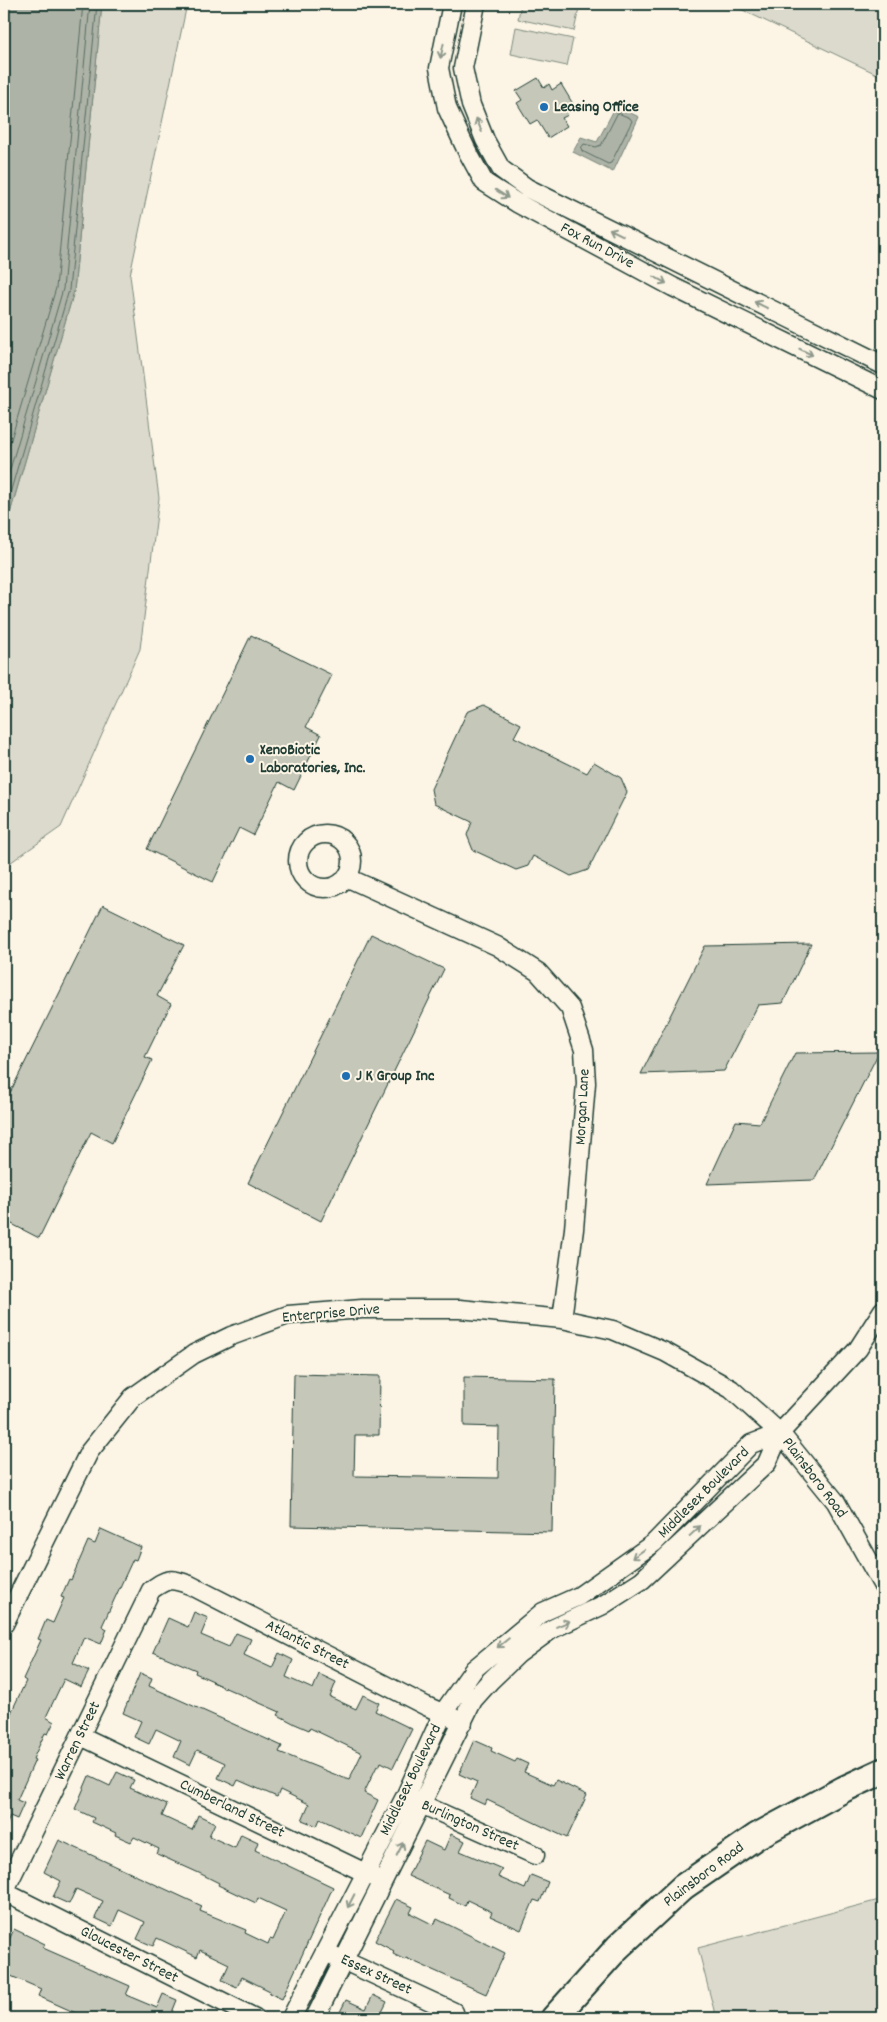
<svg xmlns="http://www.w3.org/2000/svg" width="887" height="2022" font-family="Dekko,sans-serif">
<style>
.green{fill:#dcdacc;stroke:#7e8c80}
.water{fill:#aeb3a7;stroke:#758479}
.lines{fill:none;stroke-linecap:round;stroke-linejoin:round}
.shore{stroke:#586c62;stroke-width:1}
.building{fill:#c5c7b9;stroke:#1f3d34}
.street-casing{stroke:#1f3d34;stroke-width:21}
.secondary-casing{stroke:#1f3d34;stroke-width:29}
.street{stroke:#fcf5e5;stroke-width:18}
.secondary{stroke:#fcf5e5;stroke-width:25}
.oneway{stroke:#8e998c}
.poi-dot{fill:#1f6fb2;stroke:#fcf5e5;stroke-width:2}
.labels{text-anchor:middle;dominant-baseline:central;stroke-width:4;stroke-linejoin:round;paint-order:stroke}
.poi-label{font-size:16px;font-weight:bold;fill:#1f3d34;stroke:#fcf5e5;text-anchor:start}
.street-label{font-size:16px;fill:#1f3d34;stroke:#fcf5e5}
</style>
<rect width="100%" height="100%" fill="#fcf5e5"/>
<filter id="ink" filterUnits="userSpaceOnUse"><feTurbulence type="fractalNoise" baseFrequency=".02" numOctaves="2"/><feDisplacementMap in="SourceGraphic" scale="10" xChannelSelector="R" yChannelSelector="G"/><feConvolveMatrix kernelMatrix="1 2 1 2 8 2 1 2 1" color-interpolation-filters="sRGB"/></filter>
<g filter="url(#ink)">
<path class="green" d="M 102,4 L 187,4 L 130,275 L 159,498 L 140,649 L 61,827 L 4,867 L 4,534 L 74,291 Z
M 521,4 L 580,4 L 574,31 L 518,19 Z
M 730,4 L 883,4 L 883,77 Z
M 516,27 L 573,39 L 567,66 L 511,54 Z
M 883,1899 L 883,2018 L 716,2018 L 698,1948 Z"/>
<path class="water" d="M 4,4 L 102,4 L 74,291 L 4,534 Z
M 616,106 L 639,117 L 613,172 L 573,152 L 581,137 L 597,142 Z"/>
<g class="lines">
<path class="shore" d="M 618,113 L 630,118 L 632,121 L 611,163 L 608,164 L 582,151 L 581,148 L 584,144 L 596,147 L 601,145 Z
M 4,463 L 56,288 L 83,4
M 4,490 L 63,289 L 90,4
M 4,514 L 69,290 L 97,4"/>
</g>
<path class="building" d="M 538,78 L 544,88 L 549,84 L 552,90 L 561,84 L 573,104 L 564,110 L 568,115 L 562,118 L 567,126 L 548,138 L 537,120 L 530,124 L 517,103 L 522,100 L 516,91 Z
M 251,635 L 332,675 L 306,727 L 321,735 L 294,790 L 279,782 L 253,835 L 239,828 L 213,882 L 147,849 Z
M 484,705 L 521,724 L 514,737 L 587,773 L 594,762 L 621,778 L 627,792 L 588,870 L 571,876 L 533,856 L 528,866 L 516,870 L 473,850 L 467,835 L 472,822 L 434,804 L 431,789 L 467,712 Z
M 103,905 L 184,945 L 157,996 L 171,1004 L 145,1057 L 152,1060 L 112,1143 L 91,1132 L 39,1238 L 4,1220 L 4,1105 Z
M 371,934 L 444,969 L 321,1221 L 248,1183 Z
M 811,944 L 783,1003 L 758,1005 L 724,1071 L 641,1074 L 705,946 Z
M 879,1052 L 814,1180 L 707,1184 L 736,1121 L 760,1123 L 795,1053 Z
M 294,1374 L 380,1376 L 379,1435 L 355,1435 L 354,1476 L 498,1478 L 499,1427 L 464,1426 L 464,1377 L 555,1379 L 552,1532 L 291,1526 Z
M 101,1529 L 141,1547 L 136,1560 L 133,1559 L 102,1626 L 107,1629 L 101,1644 L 84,1637 L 73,1663 L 89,1671 L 81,1687 L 64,1679 L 46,1717 L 54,1722 L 48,1734 L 45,1733 L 33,1759 L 35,1760 L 17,1800 L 24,1803 L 17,1819 L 10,1816 L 4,1831 L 4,1714 L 9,1717 L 26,1681 L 23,1679 L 41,1640 L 38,1639 L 46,1620 L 53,1623 L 64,1598 L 61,1597 L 69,1579 L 71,1580 L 88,1541 L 95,1544 Z
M 194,1612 L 208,1618 L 201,1635 L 229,1647 L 236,1633 L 251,1639 L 244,1655 L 272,1668 L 279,1653 L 293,1660 L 286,1677 L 313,1689 L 319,1674 L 336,1682 L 330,1697 L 356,1709 L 363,1695 L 379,1703 L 375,1711 L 412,1729 L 393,1768 L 381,1762 L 379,1767 L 377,1766 L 364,1793 L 378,1800 L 361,1838 L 320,1819 L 317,1826 L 302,1820 L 309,1804 L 280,1790 L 277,1797 L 238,1780 L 235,1786 L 218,1778 L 225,1763 L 197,1750 L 190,1765 L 174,1757 L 181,1741 L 156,1729 L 149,1744 L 134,1737 L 141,1721 L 123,1713 L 140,1673 L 152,1678 L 149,1686 L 282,1746 L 279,1752 L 349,1780 L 362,1753 L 310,1728 L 309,1730 L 295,1724 L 278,1715 L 280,1712 L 212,1682 L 213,1681 L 195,1673 L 196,1670 L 153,1652 L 168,1618 L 188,1627 Z
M 474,1740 L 492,1748 L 491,1751 L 515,1762 L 517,1759 L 528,1764 L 524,1772 L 553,1785 L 556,1780 L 587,1795 L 567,1838 L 487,1800 L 485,1805 L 470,1798 L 477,1782 L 459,1774 Z
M 117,1772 L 134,1780 L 130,1788 L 167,1805 L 162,1816 L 192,1830 L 198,1815 L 215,1823 L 209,1836 L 235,1848 L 241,1834 L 258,1842 L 255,1850 L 333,1887 L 282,1999 L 269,1993 L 270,1991 L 242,1977 L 237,1987 L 222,1980 L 229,1964 L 200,1950 L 197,1957 L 157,1938 L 153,1946 L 137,1939 L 145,1922 L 119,1910 L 112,1926 L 95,1918 L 103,1901 L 76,1889 L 69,1904 L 53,1897 L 61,1881 L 44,1872 L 59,1840 L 202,1906 L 200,1911 L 246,1930 L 245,1933 L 268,1944 L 270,1939 L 273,1940 L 286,1911 L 258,1898 L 256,1903 L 241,1896 L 218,1885 L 219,1883 L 199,1873 L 157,1854 L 159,1849 L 134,1837 L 131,1842 L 115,1835 L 116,1833 L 92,1822 L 94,1818 L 75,1809 L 89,1776 L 110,1786 Z
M 451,1834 L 465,1841 L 460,1851 L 502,1869 L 498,1877 L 525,1889 L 531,1875 L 548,1882 L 540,1902 L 534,1900 L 521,1930 L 490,1916 L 492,1912 L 467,1900 L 465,1906 L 449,1898 L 450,1895 L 408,1876 L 425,1841 L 444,1850 Z
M 396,1899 L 413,1907 L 410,1913 L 434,1925 L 437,1919 L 505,1953 L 486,1994 L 406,1958 L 405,1960 L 393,1954 L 394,1951 L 375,1941 Z
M 14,1929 L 45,1944 L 43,1948 L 130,1986 L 126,1995 L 157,2008 L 163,1994 L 177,2000 L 171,2015 L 179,2018 L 101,2018 L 91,2014 L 89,2018 L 87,2018 L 38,1996 L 41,1989 L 4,1973 L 4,1951 Z
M 373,1995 L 387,2002 L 380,2016 L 384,2018 L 337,2018 L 346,2000 L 366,2009 Z"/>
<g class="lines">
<g class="street-casing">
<path id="street" d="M 452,4 L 439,68 L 447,108 L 466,149 L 484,182 L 517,203 L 673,287 L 883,390
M 476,4 L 463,68 L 471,105 L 485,140 L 501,169 L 527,188 L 883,365
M298 861a27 27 0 1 1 54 0a27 27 0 1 1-54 0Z
M 346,877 L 497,946 L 538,972 L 570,1008 L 584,1050 L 586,1083 L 574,1229 L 562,1319
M 4,1624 L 89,1452 L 133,1397 L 194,1354 L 231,1336 L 288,1315 L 362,1309 L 460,1309 L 562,1319 L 613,1330 L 665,1352 L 731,1389 L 780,1433 L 836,1502 L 883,1586
M 81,1736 L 376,1878
M 412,1800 L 535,1855
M 334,1956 L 454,2012
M 255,2018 L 4,1892 L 151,1590 C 168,1578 170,1578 190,1585 L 426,1706 L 463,1722
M 291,2018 L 405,1797 L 443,1713 L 474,1669 L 543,1612 L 579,1596 L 654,1543 L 751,1444 L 780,1433
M 315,2018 L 473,1700 L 490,1681 L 518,1654 L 552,1629 L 603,1605 L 642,1580 L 767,1463 L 780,1433 L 858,1349 L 883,1310"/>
</g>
<g class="secondary-casing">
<path id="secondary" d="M 554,2018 L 618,1947 L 683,1887 L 757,1836 L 844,1789 L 883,1771"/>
</g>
<use href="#street" class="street"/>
<use href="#secondary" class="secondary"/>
</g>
<defs><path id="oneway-shaft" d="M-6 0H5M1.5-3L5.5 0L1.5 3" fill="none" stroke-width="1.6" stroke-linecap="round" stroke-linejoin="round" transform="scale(1.25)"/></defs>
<g class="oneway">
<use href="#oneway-shaft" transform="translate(442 51) rotate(102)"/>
<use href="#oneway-shaft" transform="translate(479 125) rotate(-112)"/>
<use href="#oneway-shaft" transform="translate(502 194) rotate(33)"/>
<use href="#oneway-shaft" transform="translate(616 232) rotate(-154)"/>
<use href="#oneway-shaft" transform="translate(660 280) rotate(28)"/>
<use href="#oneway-shaft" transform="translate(761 305) rotate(-154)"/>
<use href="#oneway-shaft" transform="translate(806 352) rotate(26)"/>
<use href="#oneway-shaft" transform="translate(695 1531) rotate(-43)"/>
<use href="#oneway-shaft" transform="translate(638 1554) rotate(145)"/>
<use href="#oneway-shaft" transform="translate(563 1624) rotate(-23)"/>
<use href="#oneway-shaft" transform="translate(503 1643) rotate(141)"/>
<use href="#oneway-shaft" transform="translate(400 1849) rotate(-63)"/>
<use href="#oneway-shaft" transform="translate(351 1901) rotate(117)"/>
</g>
</g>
<g class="poi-dot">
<circle cx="544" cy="107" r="5"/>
<circle cx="250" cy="759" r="5"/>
<circle cx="346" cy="1076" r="5"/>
</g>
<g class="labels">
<g class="poi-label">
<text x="554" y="107">Leasing Office</text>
<text x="260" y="750">XenoBiotic<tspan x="260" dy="18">Laboratories, Inc.</tspan></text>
<text x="356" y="1076">J K Group Inc</text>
</g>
<g class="street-label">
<text transform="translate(597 246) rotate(28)">Fox Run Drive</text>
<text transform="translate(583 1107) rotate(-87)">Morgan Lane</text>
<text transform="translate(331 1314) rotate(-5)">Enterprise Drive</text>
<text transform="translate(814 1478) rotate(53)">Plainsboro Road</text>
<text transform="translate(704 1493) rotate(-45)">Middlesex Boulevard</text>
<text transform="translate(307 1645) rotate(27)">Atlantic Street</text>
<text transform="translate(78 1741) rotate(-64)">Warren Street</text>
<text transform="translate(411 1780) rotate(-64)">Middlesex Boulevard</text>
<text transform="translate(232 1809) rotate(26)">Cumberland Street</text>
<text transform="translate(470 1826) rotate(24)">Burlington Street</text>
<text transform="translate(704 1875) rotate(-37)">Plainsboro Road</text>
<text transform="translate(129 1955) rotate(27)">Gloucester Street</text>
<text transform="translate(376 1975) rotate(25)">Essex Street</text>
</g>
</g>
<rect width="887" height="2022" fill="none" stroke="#fcf5e5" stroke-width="20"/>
<rect x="10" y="10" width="867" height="2002" fill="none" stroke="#1f3d34" stroke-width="2" filter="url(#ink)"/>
</svg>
